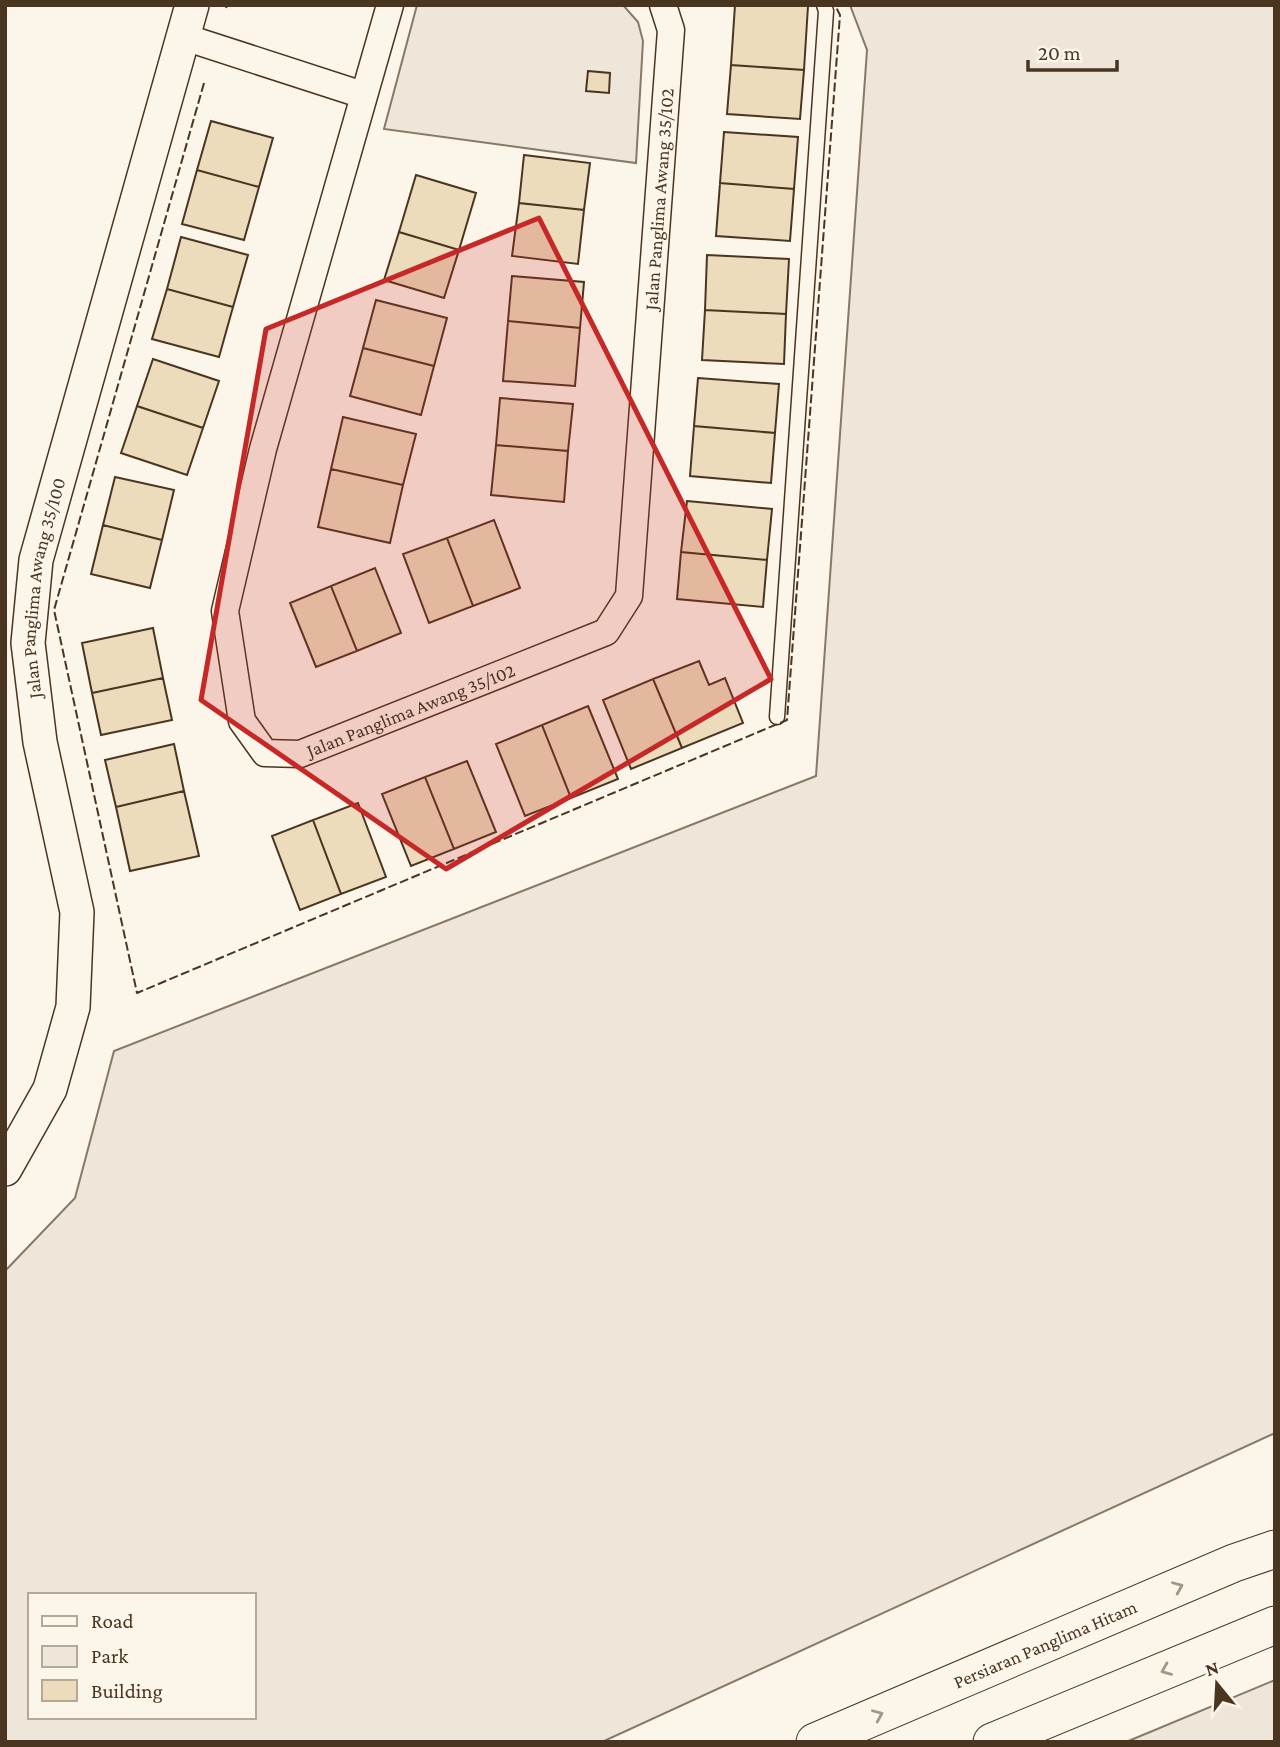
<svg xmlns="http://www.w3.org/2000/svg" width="1280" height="1747" font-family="'Crimson Pro',serif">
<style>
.green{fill:#ede6d9;stroke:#887966;stroke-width:2;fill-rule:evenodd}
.building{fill:#ecdcbc;stroke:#4a3520;stroke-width:2}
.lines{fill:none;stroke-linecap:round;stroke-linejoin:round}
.service-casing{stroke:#4a3520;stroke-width:17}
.minor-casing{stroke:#4a3520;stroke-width:29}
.tertiary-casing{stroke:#4a3520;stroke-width:36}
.secondary-casing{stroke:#4a3520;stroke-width:39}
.service{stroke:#fbf6e9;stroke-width:14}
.minor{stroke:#fbf6e9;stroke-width:26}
.tertiary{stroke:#fbf6e9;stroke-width:33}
.secondary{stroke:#fbf6e9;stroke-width:37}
.fence{stroke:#4a3520;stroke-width:2;stroke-dasharray:9 3.5;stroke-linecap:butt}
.oneway{stroke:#a29684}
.marked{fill:#c62828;fill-opacity:0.2;stroke:#c62828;stroke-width:5;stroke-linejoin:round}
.labels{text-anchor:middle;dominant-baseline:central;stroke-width:5;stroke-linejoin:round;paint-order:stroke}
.street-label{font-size:19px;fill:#4a3520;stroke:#fbf6e9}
</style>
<rect width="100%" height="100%" fill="#fbf6e9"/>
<path class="green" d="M 417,5 L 623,5 L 638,22 L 643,41 L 636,163 L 384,129 Z
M 850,5 L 1275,5 L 1275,1433 L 602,1742 L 5,1742 L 5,1271 L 75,1198 L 114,1051 L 816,776 L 867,50 ZM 30,1595 L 254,1595 L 254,1717 L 30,1717 Z
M 1275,1680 L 1275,1742 L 1126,1742 Z"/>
<path class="building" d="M 735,5 L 808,6 L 804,70 L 731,65 Z
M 731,65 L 804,70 L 800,119 L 727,114 Z
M 588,71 L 610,73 L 609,93 L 586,91 Z
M 211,121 L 273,138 L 259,187 L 197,170 Z
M 724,132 L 798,137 L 794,189 L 720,183 Z
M 524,155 L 590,163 L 584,210 L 519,203 Z
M 197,170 L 259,187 L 244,240 L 182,224 Z
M 416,175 L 476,193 L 459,250 L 399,232 Z
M 720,183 L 794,189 L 790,241 L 716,236 Z
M 519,203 L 584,210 L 578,264 L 512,256 Z
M 399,232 L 459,250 L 444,298 L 384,280 Z
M 181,237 L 248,255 L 233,307 L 167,289 Z
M 707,255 L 789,259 L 786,314 L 705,310 Z
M 512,276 L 584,282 L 580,328 L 508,321 Z
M 167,289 L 233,307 L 219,357 L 152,339 Z
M 376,300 L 447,318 L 434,366 L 363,348 Z
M 705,310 L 786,314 L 784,364 L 702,360 Z
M 508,321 L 580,328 L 575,386 L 503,381 Z
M 363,348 L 434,366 L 421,415 L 350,396 Z
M 153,359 L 219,381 L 203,428 L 137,406 Z
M 698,378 L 779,384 L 775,433 L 694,426 Z
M 500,398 L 573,404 L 568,451 L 496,445 Z
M 137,406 L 203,428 L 187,475 L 121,453 Z
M 343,417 L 416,434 L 403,485 L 331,469 Z
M 694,426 L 775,433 L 771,483 L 690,476 Z
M 496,445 L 568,451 L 564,502 L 491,495 Z
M 331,469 L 403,485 L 390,543 L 318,527 Z
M 115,477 L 174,490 L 162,540 L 103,525 Z
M 687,501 L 772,509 L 767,560 L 681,552 Z
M 494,520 L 520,588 L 473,606 L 447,538 Z
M 103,525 L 162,540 L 150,588 L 91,574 Z
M 447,538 L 473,606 L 429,623 L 403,554 Z
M 681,552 L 767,560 L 763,607 L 677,599 Z
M 375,568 L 401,633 L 357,651 L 331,586 Z
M 331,586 L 357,651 L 316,667 L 290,603 Z
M 153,628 L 163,678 L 92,693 L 82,643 Z
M 699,661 L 709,685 L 725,678 L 743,723 L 682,748 L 653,679 Z
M 163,678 L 172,720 L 101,735 L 92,693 Z
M 653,679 L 682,748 L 631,769 L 603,700 Z
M 588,706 L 618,779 L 571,798 L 542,725 Z
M 542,725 L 571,798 L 525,816 L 496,744 Z
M 174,744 L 184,791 L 116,807 L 105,760 Z
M 467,761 L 496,832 L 454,849 L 425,777 Z
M 425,777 L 454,849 L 411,866 L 382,794 Z
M 184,791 L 199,856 L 130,871 L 116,807 Z
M 358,803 L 386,877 L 341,894 L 313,820 Z
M 313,820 L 341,894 L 300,910 L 272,836 Z"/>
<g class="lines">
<g class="service-casing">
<path id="service" d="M 777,717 L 826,11 L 824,5"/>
</g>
<g class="minor-casing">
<g id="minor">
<path id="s1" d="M 390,5 L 263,449 L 225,611 L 242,721 L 265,753 L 300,754 L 606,632 L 629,596 L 671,30 L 663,5"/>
<path d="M 184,37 L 363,95"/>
</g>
</g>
<g class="tertiary-casing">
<g id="tertiary">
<path id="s2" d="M 5,1169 L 50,1089 L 73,1007 L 77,912 L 40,742 L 28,643 L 36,560 L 192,5"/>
</g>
</g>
<g class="secondary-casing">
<g id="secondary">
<path id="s3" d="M 815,1742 L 1234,1563 L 1275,1549"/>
<path d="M 992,1742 L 1275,1625"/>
</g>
</g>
<use href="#service" class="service"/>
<use href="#minor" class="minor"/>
<use href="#tertiary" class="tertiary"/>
<use href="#secondary" class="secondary"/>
<path class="fence" d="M 226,8 L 227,5
M 204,83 L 54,610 L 137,993 L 787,720 L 840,15 L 835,5"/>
</g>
<defs><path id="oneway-chevron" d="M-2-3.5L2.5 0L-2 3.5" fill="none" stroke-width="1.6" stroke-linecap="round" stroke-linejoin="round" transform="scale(1.75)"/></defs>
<g class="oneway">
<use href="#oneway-chevron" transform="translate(1178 1587) rotate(-23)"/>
<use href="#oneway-chevron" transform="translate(1166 1670) rotate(158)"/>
<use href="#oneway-chevron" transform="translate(878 1715) rotate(-23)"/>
</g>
<path class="marked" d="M 539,218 L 771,679 L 446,869 L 201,700 L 266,329 Z"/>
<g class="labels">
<g class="street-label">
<text stroke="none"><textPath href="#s1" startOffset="1584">Jalan Panglima Awang 35/102</textPath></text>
<text stroke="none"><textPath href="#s2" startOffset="602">Jalan Panglima Awang 35/100</textPath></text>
<text stroke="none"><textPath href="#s1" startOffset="933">Jalan Panglima Awang 35/102</textPath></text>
<text stroke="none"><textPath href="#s3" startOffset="250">Persiaran Panglima Hitam</textPath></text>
</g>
</g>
<rect width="1280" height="1747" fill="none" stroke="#4a3520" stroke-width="14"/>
<rect x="28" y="1593" width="228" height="126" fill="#fbf6e9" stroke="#b4a999" stroke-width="2"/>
<rect x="42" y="1616" width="35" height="10" fill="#fbf6e9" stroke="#b4a999" stroke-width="2"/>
<text x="91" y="1628" font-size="21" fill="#4a3520">Road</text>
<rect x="42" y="1646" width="35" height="21" fill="#ede6d9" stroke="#b4a999" stroke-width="2"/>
<text x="91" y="1663" font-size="21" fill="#4a3520">Park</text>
<rect x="42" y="1680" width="35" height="21" fill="#ecdcbc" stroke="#b4a999" stroke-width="2"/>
<text x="91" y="1698" font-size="21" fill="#4a3520">Building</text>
<g transform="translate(1217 1684) rotate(342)" stroke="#fbf6e9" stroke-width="5" paint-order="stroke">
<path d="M0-5L12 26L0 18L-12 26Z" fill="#4a3520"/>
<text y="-10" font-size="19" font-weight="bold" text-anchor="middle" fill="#4a3520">N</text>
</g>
<path d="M1028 60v10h89v-10" fill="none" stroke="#4a3520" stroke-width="3.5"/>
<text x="1038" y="60" font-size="21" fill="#4a3520" stroke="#fbf6e9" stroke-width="5" paint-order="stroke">20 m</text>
</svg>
